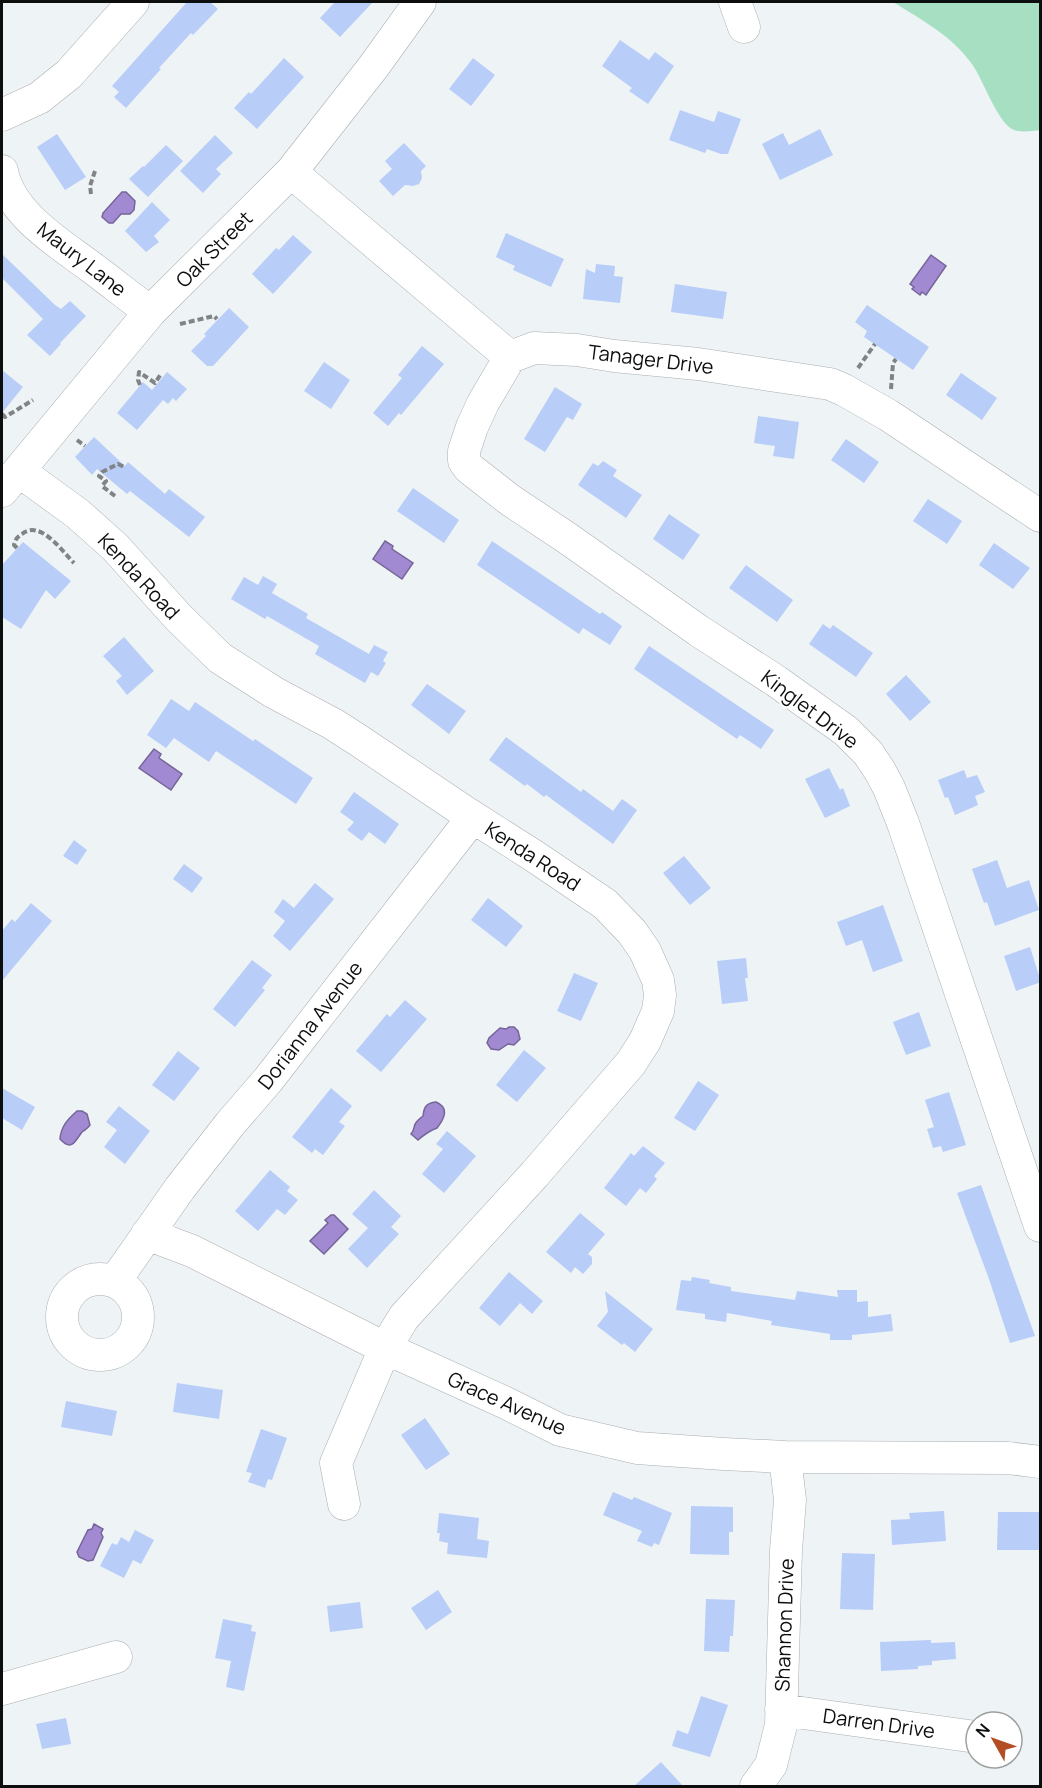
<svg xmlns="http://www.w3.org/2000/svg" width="1042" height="1788" font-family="Manrope,sans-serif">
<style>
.green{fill:#a7dfc3}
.water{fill:#a28ad2;stroke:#756598;stroke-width:1.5}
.building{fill:#b8cdf7}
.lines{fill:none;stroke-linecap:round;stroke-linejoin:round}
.minor-casing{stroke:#aaaeb1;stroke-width:33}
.path{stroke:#818486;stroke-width:4;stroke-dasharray:6 3;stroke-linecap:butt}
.minor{stroke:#fff;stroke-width:32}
.labels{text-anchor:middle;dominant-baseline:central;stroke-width:4.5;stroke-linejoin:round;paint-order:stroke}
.street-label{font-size:20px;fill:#0d0f0f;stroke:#fff}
</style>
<rect width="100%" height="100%" fill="#eef3f6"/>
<path class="green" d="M 893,2 L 1040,2 L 1040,130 C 1031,131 1017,134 1009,127 C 995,115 983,80 972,64 C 952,36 922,20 893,2 Z"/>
<path class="water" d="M 122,192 L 126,192 L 135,201 L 134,210 L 130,214 L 121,214 L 113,223 L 109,223 L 102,217 L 103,213 Z
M 931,255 L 946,266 L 926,295 L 922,292 L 920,295 L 912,289 L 914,287 L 910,284 Z
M 385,541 L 393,546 L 392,549 L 413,563 L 402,579 L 373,559 Z
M 154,749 L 161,754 L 159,758 L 182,774 L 171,790 L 139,768 Z
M 509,1027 L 514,1027 L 518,1031 L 520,1039 L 514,1045 L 508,1044 L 499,1050 L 491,1049 L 487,1043 L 489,1038 L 500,1028 L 506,1029 Z
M 436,1102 C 450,1108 444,1119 437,1128 C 431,1130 422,1136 418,1140 L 411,1134 C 417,1127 410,1126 423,1116 C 424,1107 426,1103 436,1102 Z
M 77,1111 L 82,1111 L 87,1114 L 90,1125 C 88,1128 85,1130 82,1132 C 75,1141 72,1152 60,1139 C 61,1126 68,1119 77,1111 Z
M 331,1215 L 334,1215 L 348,1229 L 324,1254 L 310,1241 L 328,1223 L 325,1220 Z
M 94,1524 L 103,1529 L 101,1533 L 103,1537 L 93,1560 L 88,1561 L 79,1557 L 77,1552 L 88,1530 L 92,1529 Z"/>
<path class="building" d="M 187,2 L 210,2 L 218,9 L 193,35 L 191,33 L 159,68 L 161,69 L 126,108 L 114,97 L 119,92 L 112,86 Z
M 335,2 L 373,2 L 340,37 L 320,18 Z
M 620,40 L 649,60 L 655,52 L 674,66 L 648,104 L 629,91 L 632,88 L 602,66 Z
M 284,58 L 304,77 L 257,129 L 234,108 L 249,92 L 251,94 Z
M 473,58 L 495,75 L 471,106 L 449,89 Z
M 680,110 L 714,122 L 718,111 L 741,119 L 728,154 L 721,154 L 707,149 L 705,153 L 669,140 Z
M 820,129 L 833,155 L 780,180 L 762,144 L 783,133 L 789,145 Z
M 57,134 L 86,177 L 65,190 L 37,147 Z
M 215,135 L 233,153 L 216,169 L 221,174 L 203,193 L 180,171 Z
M 404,143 L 426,166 L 421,171 L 422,178 L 419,184 L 413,186 L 405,185 L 393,196 L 379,181 L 392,169 L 385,161 Z
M 166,145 L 183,161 L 148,197 L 129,179 L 143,166 L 144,167 Z
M 152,202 L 170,220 L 154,236 L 159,242 L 146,252 L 125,231 Z
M 506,233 L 564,259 L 551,287 L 513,270 L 515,266 L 496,257 Z
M 293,235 L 312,252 L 273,294 L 252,274 L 276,248 L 279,250 Z
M 2,254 L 55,305 L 61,309 L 70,301 L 86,316 L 60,343 L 61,344 L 50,356 L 27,335 L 43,319 L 2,278 Z
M 596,264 L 615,266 L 614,276 L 623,277 L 620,303 L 583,299 L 586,269 L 595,273 Z
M 675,284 L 727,292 L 723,319 L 671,312 Z
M 867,305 L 929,347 L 913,370 L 864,337 L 867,331 L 855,322 Z
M 229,308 L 249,327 L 213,366 L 207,366 L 191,351 L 206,336 L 204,334 Z
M 422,346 L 444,364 L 401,415 L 399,413 L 388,426 L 373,413 L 402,378 L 398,375 Z
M 324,362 L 350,380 L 331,409 L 304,391 Z
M 2,370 L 23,387 L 2,413 Z
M 167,372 L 187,389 L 176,401 L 173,398 L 168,404 L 163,400 L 137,430 L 117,413 L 143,382 L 152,390 Z
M 961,373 L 997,398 L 982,420 L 946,395 Z
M 555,387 L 582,404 L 573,420 L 567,417 L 545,452 L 524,439 Z
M 758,416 L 799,422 L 794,459 L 773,456 L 775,446 L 754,443 Z
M 94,437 L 125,466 L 128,462 L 165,494 L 169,489 L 205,517 L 189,537 L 130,491 L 127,494 L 97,469 L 92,475 L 75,457 Z
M 846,439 L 879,462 L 864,483 L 831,460 Z
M 603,461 L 617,470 L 613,476 L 642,495 L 626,518 L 578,485 L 593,463 L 598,466 Z
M 413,488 L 459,520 L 444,543 L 397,511 Z
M 928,499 L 962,521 L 947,544 L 913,521 Z
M 669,514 L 700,535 L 683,560 L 653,539 Z
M 492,541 L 600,614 L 602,612 L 622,626 L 610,645 L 583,628 L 579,634 L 477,565 Z
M 23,542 L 71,581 L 55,599 L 46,590 L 21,629 L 2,617 L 2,565 Z
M 994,543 L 1030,568 L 1013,589 L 979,565 Z
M 746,565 L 793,600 L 777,622 L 729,588 Z
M 263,576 L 277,584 L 272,593 L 308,614 L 306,618 L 369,654 L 374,645 L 388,652 L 383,661 L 386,663 L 378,676 L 371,672 L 365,683 L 315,654 L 319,646 L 267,616 L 265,619 L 231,599 L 244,577 L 258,585 Z
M 823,624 L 830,629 L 833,625 L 873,653 L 856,677 L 809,644 Z
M 124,637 L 154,671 L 127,695 L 116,681 L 122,676 L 103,656 Z
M 649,646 L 774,730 L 761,749 L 740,735 L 737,739 L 634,669 Z
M 906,675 L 931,702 L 910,721 L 886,694 Z
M 427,684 L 466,711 L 449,734 L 411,705 Z
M 171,699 L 189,711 L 195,702 L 253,741 L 255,739 L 313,778 L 296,804 L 216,751 L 209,762 L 174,738 L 166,748 L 147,735 Z
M 506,737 L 581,792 L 583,789 L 613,811 L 622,799 L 637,810 L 613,844 L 546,795 L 544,797 L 527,784 L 525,786 L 489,760 Z
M 829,768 L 840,790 L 843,788 L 850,806 L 825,818 L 805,779 Z
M 964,770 L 967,778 L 977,775 L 985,792 L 975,796 L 978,805 L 955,815 L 948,797 L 945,798 L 938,780 Z
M 354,792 L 399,824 L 385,844 L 369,832 L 362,841 L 347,830 L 354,822 L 340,812 Z
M 74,840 L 87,850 L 77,865 L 63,856 Z
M 684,856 L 711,888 L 690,905 L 663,873 Z
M 997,860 L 1007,888 L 1029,880 L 1039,910 L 995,926 L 987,902 L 984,903 L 972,869 Z
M 184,864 L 203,878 L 192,893 L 173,879 Z
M 315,883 L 334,899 L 290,951 L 273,936 L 285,921 L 274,912 L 283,899 L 294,908 Z
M 488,898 L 523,926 L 506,947 L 471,920 Z
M 31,903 L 52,921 L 2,981 L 2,931 L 12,919 L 15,922 Z
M 883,905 L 903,961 L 873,972 L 862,940 L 846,946 L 837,922 Z
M 1030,947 L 1041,982 L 1016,991 L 1004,956 Z
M 746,958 L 748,978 L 745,978 L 748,1001 L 722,1004 L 717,961 Z
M 252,960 L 272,975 L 262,988 L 265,990 L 235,1027 L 213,1009 Z
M 574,973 L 598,983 L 581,1021 L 557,1011 Z
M 405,1000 L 427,1019 L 381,1072 L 356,1051 L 387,1014 L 390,1017 Z
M 919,1012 L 931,1046 L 906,1055 L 893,1022 Z
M 524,1050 L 546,1068 L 517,1102 L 496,1085 Z
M 178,1051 L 200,1068 L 174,1101 L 152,1085 Z
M 698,1081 L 719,1095 L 695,1131 L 674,1118 Z
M 2,1088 L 35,1107 L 22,1130 L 2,1118 Z
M 331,1088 L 352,1106 L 339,1122 L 345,1126 L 323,1155 L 315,1149 L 312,1153 L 292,1137 Z
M 949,1092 L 966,1145 L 943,1152 L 941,1146 L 933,1148 L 927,1129 L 934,1127 L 925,1100 Z
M 119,1106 L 150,1131 L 125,1164 L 104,1147 L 117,1130 L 106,1122 Z
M 447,1131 L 476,1156 L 444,1193 L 422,1174 L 443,1149 L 436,1144 Z
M 643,1146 L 665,1163 L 654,1176 L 657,1179 L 646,1193 L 640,1188 L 626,1206 L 604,1188 L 631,1153 L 634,1156 Z
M 270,1170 L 290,1187 L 287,1191 L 298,1200 L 285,1215 L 277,1209 L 258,1231 L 235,1211 Z
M 981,1185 L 1035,1336 L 1010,1343 L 989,1279 L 957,1193 Z
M 374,1190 L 401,1216 L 391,1227 L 399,1234 L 367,1268 L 348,1249 L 368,1228 L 352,1214 Z
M 580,1213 L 605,1234 L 588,1254 L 592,1257 L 592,1264 L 583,1274 L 575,1267 L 571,1273 L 546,1252 Z
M 509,1272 L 543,1301 L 532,1314 L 520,1303 L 500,1326 L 479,1308 Z
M 692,1277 L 710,1280 L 709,1283 L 731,1287 L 731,1291 L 795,1300 L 797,1291 L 838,1297 L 837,1290 L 857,1290 L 857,1302 L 868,1301 L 868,1317 L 891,1314 L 893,1331 L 852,1335 L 852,1340 L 830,1340 L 830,1334 L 771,1325 L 772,1321 L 727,1313 L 726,1322 L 705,1319 L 705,1314 L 676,1310 L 681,1280 L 691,1281 Z
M 605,1291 L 653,1329 L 635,1352 L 624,1343 L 622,1345 L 597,1326 L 608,1312 Z
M 177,1383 L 223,1390 L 219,1419 L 173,1412 Z
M 66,1401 L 117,1411 L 112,1436 L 61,1427 Z
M 425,1418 L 450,1454 L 426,1470 L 401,1435 Z
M 261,1429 L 287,1438 L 272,1480 L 268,1479 L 265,1488 L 248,1482 L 252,1473 L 246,1472 Z
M 613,1492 L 632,1500 L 634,1497 L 672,1513 L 659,1545 L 654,1543 L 652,1547 L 637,1541 L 642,1531 L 603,1515 Z
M 691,1506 L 733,1507 L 733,1532 L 729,1532 L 729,1555 L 690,1554 Z
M 944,1511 L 946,1541 L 892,1545 L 891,1520 L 910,1519 L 909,1513 Z
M 998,1512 L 1041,1512 L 1041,1550 L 997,1550 Z
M 439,1513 L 479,1518 L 477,1539 L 489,1541 L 487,1558 L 447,1554 L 448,1543 L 439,1541 L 440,1533 L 437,1533 Z
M 135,1530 L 154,1540 L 141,1564 L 133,1560 L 124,1578 L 100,1566 L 112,1543 L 117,1545 L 121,1537 L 129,1542 Z
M 842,1553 L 875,1554 L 873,1610 L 840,1609 Z
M 438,1590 L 452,1612 L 426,1630 L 411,1608 Z
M 706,1599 L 735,1600 L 733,1636 L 730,1636 L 729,1652 L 704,1651 Z
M 360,1602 L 363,1628 L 330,1632 L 327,1606 Z
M 223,1619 L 252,1625 L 251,1631 L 256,1632 L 244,1691 L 226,1687 L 231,1661 L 215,1658 Z
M 931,1640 L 931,1643 L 955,1642 L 956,1659 L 932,1661 L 932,1665 L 918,1666 L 918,1669 L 881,1671 L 880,1642 Z
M 701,1696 L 728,1705 L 710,1757 L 672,1746 L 677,1730 L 688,1734 Z
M 66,1718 L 71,1744 L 42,1749 L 36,1724 Z
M 661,1762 L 683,1786 L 634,1786 Z"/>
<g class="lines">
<g class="minor-casing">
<path id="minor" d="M 735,2 L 744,27
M 2,115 L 39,98 L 69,74 L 133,2
M 2,171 C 10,214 59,243 91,267 C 111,282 130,297 150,312
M 291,172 L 510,357 L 534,348 L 577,350 L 614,356 L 698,364 L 830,384 L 844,390 L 888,415 L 1040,516
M 510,357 L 483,403 L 472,427 L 464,451 L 464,461 L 469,468 L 510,500 L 567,538 L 699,631 L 776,681 L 846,731 L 868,753 L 880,771 L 889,788 L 903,823 L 1040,1226
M 19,471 L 78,514 L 115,547 L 178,617 L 220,658 L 273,692 L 333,724 L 358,740 L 465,812 L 534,856 L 605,904 L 632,932 L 645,951 L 658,980 L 660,995 L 658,1011 L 645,1041 L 631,1063 L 534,1175 L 404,1317 L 385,1348 L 336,1463 L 344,1504
M 2,491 L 150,312 L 291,172 L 374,66 L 420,2
M 147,1234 L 192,1251 L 385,1348 L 506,1403 L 560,1430 L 637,1448 L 724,1454 L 785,1457 L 1008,1458 L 1040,1462
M62 1317a38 38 0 1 1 76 0a38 38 0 1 1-76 0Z
M 115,1281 L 180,1188 L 230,1124 L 268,1080 L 473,817
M 2,1689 L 116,1657
M 781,1710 L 976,1737
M 756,1786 L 771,1765 L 781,1725 L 786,1550 L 790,1500 L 785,1457"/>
</g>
<path class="path" d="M 91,194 L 90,186 L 95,171
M 180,324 L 214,316 L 217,319
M 858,368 L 875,344
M 140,385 L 138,380 L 139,372 L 155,383 L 161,374
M 891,389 L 893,363 L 896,359
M 2,414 L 5,417 L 33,400
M 77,440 L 85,446
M 115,496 L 102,486 L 106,481 L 99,476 L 102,472 L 118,464 L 124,467
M 17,548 L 14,545 C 15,540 17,537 22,534 C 40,519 62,551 74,563"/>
<use href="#minor" class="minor"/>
</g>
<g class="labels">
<g class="street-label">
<text transform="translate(214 249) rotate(-45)">Oak Street</text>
<text transform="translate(82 259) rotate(38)">Maury Lane</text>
<text transform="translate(651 359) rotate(7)">Tanager Drive</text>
<text transform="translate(139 576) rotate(47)">Kenda Road</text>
<text transform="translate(810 709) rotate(37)">Kinglet Drive</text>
<text transform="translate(533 856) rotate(33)">Kenda Road</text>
<text transform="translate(310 1025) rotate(-52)">Dorianna Avenue</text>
<text transform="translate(507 1403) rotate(24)">Grace Avenue</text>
<text transform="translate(784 1625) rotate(-88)">Shannon Drive</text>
<text transform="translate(879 1723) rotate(8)">Darren Drive</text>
</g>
</g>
<rect width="1042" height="1788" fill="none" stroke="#0d0f0f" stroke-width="6"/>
<g transform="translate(994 1740) rotate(310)"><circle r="28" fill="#ffffff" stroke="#9e9f9f" stroke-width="1.5"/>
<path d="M0-4.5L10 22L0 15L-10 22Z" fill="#b34d23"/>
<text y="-9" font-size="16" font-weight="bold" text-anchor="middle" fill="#0d0f0f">N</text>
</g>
</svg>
